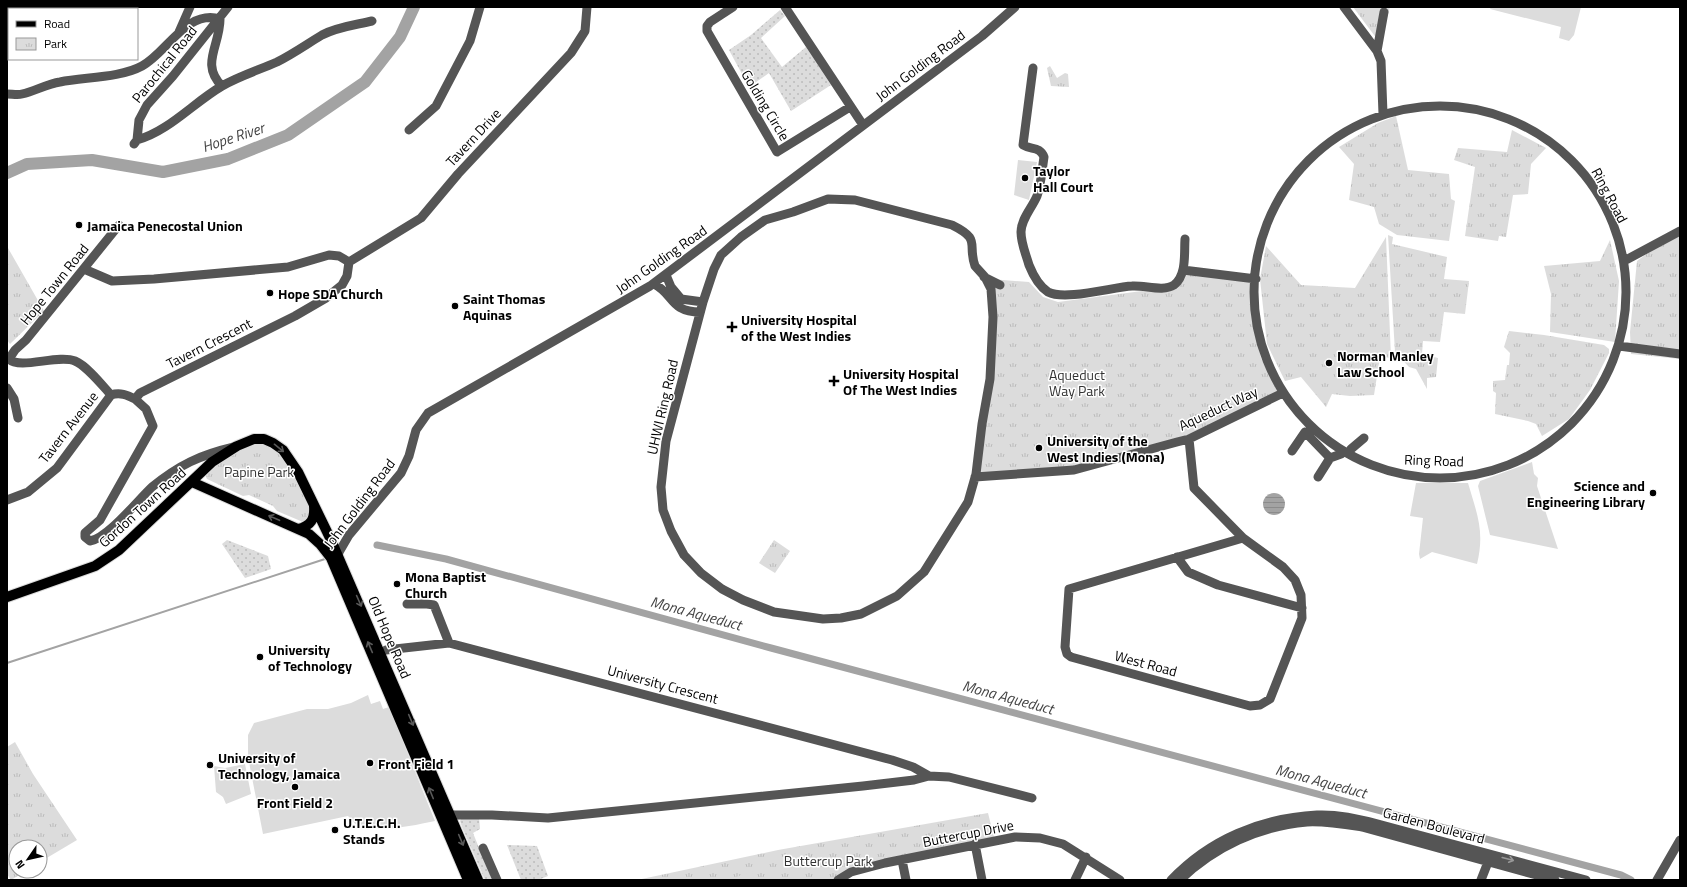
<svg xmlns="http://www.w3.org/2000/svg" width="1687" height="887" font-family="'Titillium Web',sans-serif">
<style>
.grass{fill:url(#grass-dots)}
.park{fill:url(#park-tufts)}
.garden{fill:#dcdcdc}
.water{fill:url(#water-rules)}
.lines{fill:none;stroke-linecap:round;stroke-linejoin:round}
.stream{stroke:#a3a3a3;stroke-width:2}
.canal{stroke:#a3a3a3;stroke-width:7}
.river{stroke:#a3a3a3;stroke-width:12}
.major-casing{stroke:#dbdbdb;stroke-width:12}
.minor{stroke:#555;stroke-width:9}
.major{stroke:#000;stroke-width:10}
.oneway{stroke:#595959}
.oneway2{stroke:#999}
.poi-dot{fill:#000;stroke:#fff;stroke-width:1.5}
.labels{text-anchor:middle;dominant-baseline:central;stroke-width:3;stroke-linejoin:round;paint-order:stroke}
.street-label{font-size:14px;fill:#000;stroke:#fff}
.poi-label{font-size:14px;font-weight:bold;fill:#000;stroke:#fff;text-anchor:start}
.park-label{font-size:14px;fill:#333;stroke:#fff}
.water-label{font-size:15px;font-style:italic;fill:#444;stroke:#fff}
</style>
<defs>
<pattern id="grass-dots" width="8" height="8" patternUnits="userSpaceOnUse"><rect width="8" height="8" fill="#dcdcdc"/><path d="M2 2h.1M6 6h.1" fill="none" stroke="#bbb" stroke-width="1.8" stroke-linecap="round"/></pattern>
<pattern id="park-tufts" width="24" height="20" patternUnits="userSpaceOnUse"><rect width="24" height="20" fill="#dcdcdc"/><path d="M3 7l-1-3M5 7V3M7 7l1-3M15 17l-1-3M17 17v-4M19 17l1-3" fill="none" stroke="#bbb"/></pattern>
<pattern id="water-rules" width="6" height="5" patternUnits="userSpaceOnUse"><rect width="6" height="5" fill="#a3a3a3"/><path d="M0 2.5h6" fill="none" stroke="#8b8b8b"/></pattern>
</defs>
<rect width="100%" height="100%" fill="#fff"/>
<path class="grass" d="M 780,10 L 785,16 L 761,38 L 782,67 L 806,47 L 831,85 L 791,111 L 769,73 L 749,87 L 729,50 L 751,35 Z
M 227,540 L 268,556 L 271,569 L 245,578 L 222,544 Z
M 462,817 L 479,817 L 480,829 L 473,833 L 492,880 L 485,880 L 462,827 L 460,821 Z
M 507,845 L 537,846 L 548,876 L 538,880 L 521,880 Z"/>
<path class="park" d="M 1353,7 L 1390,7 L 1380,43 Z
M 1050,66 L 1057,78 L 1065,73 L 1068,74 L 1069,87 L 1051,86 L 1047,68 Z
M 1396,116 L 1408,170 L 1449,174 L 1451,199 L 1455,201 L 1449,241 L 1397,235 L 1379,224 L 1374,207 L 1349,200 L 1354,164 L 1339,147 L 1378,123 Z
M 1512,130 L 1546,148 L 1531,164 L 1528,194 L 1513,195 L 1506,237 L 1499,236 L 1498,241 L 1465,236 L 1475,167 L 1454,160 L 1458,148 L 1507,152 Z
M 1680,229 L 1680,359 L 1631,354 L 1630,332 L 1637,261 Z
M 1388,235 L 1393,237 L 1392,244 L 1447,257 L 1444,279 L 1469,281 L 1465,314 L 1444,312 L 1440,342 L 1423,341 L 1422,354 L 1438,358 L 1436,377 L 1427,378 L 1427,389 L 1416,369 L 1409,367 L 1395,352 Z
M 1386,237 L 1391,358 L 1380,357 L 1374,395 L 1350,396 L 1332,394 L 1326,407 L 1301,377 L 1285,381 L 1267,344 L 1260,279 L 1266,246 L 1301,285 L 1355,288 Z
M 1610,240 L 1619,281 L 1615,342 L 1550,332 L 1551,294 L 1544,266 L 1600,261 Z
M 8,248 L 44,311 L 10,344 L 7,340 Z
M 1185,272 L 1249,280 L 1251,313 L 1261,358 L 1278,392 L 1181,439 L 1073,468 L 978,474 L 990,393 L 990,279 L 1029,282 L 1043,297 L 1058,302 L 1142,291 L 1170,292 Z
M 1509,331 L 1544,335 L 1604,345 L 1609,349 L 1609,353 L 1590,390 L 1569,419 L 1542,436 L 1536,424 L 1528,421 L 1495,414 L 1496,393 L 1493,391 L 1493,381 L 1505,380 L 1507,365 L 1509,365 L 1510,353 L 1504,347 Z
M 261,444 L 277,449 L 292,469 L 312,513 L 309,518 L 303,522 L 277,511 L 273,506 L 249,495 L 243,496 L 207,479 L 206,477 L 208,470 C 225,459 241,446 261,444 Z
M 774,540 L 790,551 L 775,573 L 759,563 Z
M 15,742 L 33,774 L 77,840 L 40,862 L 40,847 L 16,847 L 16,871 L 26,871 L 11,880 L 7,874 L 7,747 Z
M 988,813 L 994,837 L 834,880 L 637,880 L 778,850 Z"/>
<path class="garden" d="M 1491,7 L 1581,7 L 1574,35 L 1569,41 L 1559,38 L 1561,27 L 1490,9 Z
M 1018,160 L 1037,162 L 1029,200 L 1014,195 Z
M 1532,462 L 1534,474 L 1538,478 L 1537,486 L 1558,549 L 1490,535 L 1478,486 L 1480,481 Z
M 1416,483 L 1468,483 C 1477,514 1485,531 1477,564 L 1432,552 L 1420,559 L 1419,554 L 1423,518 L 1410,516 Z
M 368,695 L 371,704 L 380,701 L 383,709 L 389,707 L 435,821 C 411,826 380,833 357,825 C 354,823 351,819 348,816 L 263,834 L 248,757 L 248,735 L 254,723 L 307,709 L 328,709 L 351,703 Z
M 245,764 L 251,794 L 226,804 L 223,797 L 216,792 L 214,766 L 225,768 Z
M 752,871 L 755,880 L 728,880 Z"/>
<path class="water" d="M1263 504a11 11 0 1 1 22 0a11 11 0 1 1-22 0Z"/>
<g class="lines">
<path class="stream" d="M 7,663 L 325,559"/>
<path class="canal" d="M 377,545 L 446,559 L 771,648 L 1621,875 L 1631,880"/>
<path class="river" d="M 7,173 L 27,164 L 92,160 L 163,172 L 228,159 L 288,135 L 365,82 L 400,37 L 414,7"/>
<g class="major-casing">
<path id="major" d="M 192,482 L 309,534 L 320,544 L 331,558 L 468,880
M 298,529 C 311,526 315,519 314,506
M 7,597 L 95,566 L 119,550 L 212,462 L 237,446 L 254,439 L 264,439 L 273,443 L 283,450 L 298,472 L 331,540 L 478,880"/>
</g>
<path class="minor" d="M 733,7 L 710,22 L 707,26 L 707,31 L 777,152 L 850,107
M 785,7 L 863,125
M 1344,7 L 1377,51 L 1381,61 L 1383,114
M 179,32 L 190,7
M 1377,51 L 1384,12
M 1033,68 L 1023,145 C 1031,150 1040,146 1044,157 C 1042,170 1041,185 1037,196 C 1032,208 1021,219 1021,232 C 1021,244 1026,254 1029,265 C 1033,275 1039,286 1048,292 C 1065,301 1113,287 1132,286 C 1145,285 1163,292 1174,285 C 1187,275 1184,253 1185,239
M 7,94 C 12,94 18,95 22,94 C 35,91 47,84 60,82 C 85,77 120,78 142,66 C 167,53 186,9 220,19 C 220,46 200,64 222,86
M1254 292a186 186 0 1 1 372 0a186 186 0 1 1-372 0Z
M 409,130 L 436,106 L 470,41 L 480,7
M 137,140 C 169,131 193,103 222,86 C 239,76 259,70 277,62 C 293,54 307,44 322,35 C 337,27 355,25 372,21
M 134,144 L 137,140 L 139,120 L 147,105 L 173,76 L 228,7
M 828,199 L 855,200 L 952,225 C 982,240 967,243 975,266 L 985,277 L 991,289 L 993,317 L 990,379 L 982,424 L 976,474 L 968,502 L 924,572 L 897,596 L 861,614 L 841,618 L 823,619 L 774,612 L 743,600 L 722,589 L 701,573 L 684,555 L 671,531 L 663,510 L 661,487 L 666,441 L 703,302 L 714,269 L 721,255 L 741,237 L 765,220 L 793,212 Z
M 119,225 L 26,340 L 15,350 L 9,359 C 20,370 58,354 75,361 C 87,366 102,385 111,395 C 120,392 127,395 135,399
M 1624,261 L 1680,231
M 349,262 L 421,218 L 458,174 L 571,53 L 585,31 L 587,7
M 84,269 L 112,281 L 154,279 L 288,267 L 329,255 L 339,256 L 349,262
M 1183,270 L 1256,279
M 666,275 L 671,287 L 681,299 L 703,302
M 984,277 L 1000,285
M 654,284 C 674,294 670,312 700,312
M 1619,346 L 1680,354
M 7,388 L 14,399 L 18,418
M 1189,439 L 1194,488 L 1243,538 L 1283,567 L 1295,580 L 1301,595 L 1302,618 L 1270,699 L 1260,705 L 1250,706 L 1071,657 L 1067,654 L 1065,647 L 1069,589 L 1243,538
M 234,447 C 200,455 179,465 152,487 C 138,500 108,538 90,541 L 85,537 L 85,533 L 100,520 L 153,426 L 146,409 L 135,399 L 140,393 L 295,316 L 326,298 L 342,285 L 347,276 L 349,262
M 1351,449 L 1364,438
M 1292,451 L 1305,432 L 1330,458
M 975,477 L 1074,470 L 1177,442 L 1189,439 L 1283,393
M 1318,477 L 1330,458 L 1341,454
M 7,500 L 28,492 L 57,468 L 111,395
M 1177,557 L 1188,572 L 1218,585 L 1302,608
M 335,559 L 349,535 L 401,473 L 409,456 L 416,430 L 428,413 L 650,286 L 982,36 L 1015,7
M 407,604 L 427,604 L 434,605 L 449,643
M 386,650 L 449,643 L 892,760 L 913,767 L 929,776
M 443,815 L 492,815 L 548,818 L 863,786 L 914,780 L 929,776 L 949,777 L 1032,798
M 975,844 L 982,880
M 483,848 L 497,880
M 902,860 L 906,880
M 838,880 L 851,872 L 885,863 L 1015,837 L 1040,838 L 1063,844 L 1120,880
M 1075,880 L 1086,857
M 1171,880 C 1210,839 1261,818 1317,815 C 1337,814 1358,819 1378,824 L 1586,880
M 1180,880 C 1214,847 1259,826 1307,822 C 1325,821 1343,824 1362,827 L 1555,880
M 1481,880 L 1490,857
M 1657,880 L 1680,840"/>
<use href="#major" class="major"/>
</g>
<defs><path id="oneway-shaft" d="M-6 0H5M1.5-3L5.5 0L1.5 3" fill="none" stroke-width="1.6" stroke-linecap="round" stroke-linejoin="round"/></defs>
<g class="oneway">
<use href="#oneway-shaft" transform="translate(279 448) rotate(39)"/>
<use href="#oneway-shaft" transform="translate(274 518) rotate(-157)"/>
<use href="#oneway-shaft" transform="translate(359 601) rotate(66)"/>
<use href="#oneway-shaft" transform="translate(370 647) rotate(-113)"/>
<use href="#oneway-shaft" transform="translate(411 720) rotate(67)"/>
<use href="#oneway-shaft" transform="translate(431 793) rotate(-112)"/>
<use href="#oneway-shaft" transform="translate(461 840) rotate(67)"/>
</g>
<use class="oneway2" href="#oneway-shaft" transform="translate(1508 859) rotate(15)"/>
<g class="poi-dot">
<circle cx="1025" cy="178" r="4"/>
<circle cx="79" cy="225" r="4"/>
<circle cx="270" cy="293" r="4"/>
<circle cx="455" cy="306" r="4"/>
<path d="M730 321h4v4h4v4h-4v4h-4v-4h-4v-4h4z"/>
<circle cx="1329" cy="363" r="4"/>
<path d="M832 375h4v4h4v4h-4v4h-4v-4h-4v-4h4z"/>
<circle cx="1039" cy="448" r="4"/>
<circle cx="1653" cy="493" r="4"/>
<circle cx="397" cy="584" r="4"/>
<circle cx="260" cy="657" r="4"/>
<circle cx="370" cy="763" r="4"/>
<circle cx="210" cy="765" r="4"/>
<circle cx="295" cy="787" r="4"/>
<circle cx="335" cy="830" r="4"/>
</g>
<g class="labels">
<g class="street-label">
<text transform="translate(164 64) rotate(-51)">Parochical Road</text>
<text transform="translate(920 65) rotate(-37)">John Golding Road</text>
<text transform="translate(766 105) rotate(59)">Golding Circle</text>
<text transform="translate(473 137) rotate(-47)">Tavern Drive</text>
<text transform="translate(1610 195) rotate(62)">Ring Road</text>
<text transform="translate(661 259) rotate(-35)">John Golding Road</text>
<text transform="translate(54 284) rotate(-51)">Hope Town Road</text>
<text transform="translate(209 343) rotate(-27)">Tavern Crescent</text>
<text transform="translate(662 407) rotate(-77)">UHWI Ring Road</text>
<text transform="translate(1218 408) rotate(-25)">Aqueduct Way</text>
<text transform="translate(68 427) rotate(-52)">Tavern Avenue</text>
<text transform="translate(1434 460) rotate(2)">Ring Road</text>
<text transform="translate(359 503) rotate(-53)">John Golding Road</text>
<text transform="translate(142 507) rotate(-42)">Gordon Town Road</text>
<text transform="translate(390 637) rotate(67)">Old Hope Road</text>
<text transform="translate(1146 663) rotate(15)">West Road</text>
<text transform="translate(663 684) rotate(15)">University Crescent</text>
<text transform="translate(1434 825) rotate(15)">Garden Boulevard</text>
<text transform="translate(968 833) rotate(-11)">Buttercup Drive</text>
</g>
<g class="poi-label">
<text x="1033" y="170">Taylor<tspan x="1033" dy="16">Hall Court</tspan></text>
<text x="87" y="225">Jamaica Penecostal Union</text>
<text x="278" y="293">Hope SDA Church</text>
<text x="463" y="298">Saint Thomas<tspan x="463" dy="16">Aquinas</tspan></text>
<text x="741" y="319">University Hospital<tspan x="741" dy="16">of the West Indies</tspan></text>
<text x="1337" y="355">Norman Manley<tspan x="1337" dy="16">Law School</tspan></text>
<text x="843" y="373">University Hospital<tspan x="843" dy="16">Of The West Indies</tspan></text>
<text x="1047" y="440">University of the<tspan x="1047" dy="16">West Indies (Mona)</tspan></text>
<text x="1645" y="485" text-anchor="end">Science and<tspan x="1645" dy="16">Engineering Library</tspan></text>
<text x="405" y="576">Mona Baptist<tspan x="405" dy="16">Church</tspan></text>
<text x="268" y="649">University<tspan x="268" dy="16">of Technology</tspan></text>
<text x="218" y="757">University of<tspan x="218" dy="16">Technology, Jamaica</tspan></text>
<text x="378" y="763">Front Field 1</text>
<text x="295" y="802" text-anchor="middle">Front Field 2</text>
<text x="343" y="822">U.T.E.C.H.<tspan x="343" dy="16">Stands</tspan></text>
</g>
<g class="park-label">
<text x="1077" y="374">Aqueduct<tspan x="1077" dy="16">Way Park</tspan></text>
<text x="259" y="471">Papine Park</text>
<text x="828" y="860">Buttercup Park</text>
</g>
<g class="water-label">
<text transform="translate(233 137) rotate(-18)">Hope River</text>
<text transform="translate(696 613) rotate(15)">Mona Aqueduct</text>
<text transform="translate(1008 697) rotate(15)">Mona Aqueduct</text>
<text transform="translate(1321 781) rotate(15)">Mona Aqueduct</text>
</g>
</g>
<rect width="1687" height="887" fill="none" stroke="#000000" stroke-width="16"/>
<rect x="8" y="8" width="130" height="52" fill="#ffffff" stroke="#999999"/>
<rect x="16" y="21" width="20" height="6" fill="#000000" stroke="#999999"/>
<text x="44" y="28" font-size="12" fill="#000000">Road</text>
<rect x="16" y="38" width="20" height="12" fill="url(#park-tufts)" stroke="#999999"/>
<text x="44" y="48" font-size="12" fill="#000000">Park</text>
<g transform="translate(28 859) rotate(236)"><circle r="19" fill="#ffffff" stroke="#999999"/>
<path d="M0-3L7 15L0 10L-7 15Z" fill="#000000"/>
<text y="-6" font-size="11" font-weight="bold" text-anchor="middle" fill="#000000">N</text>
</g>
</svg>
